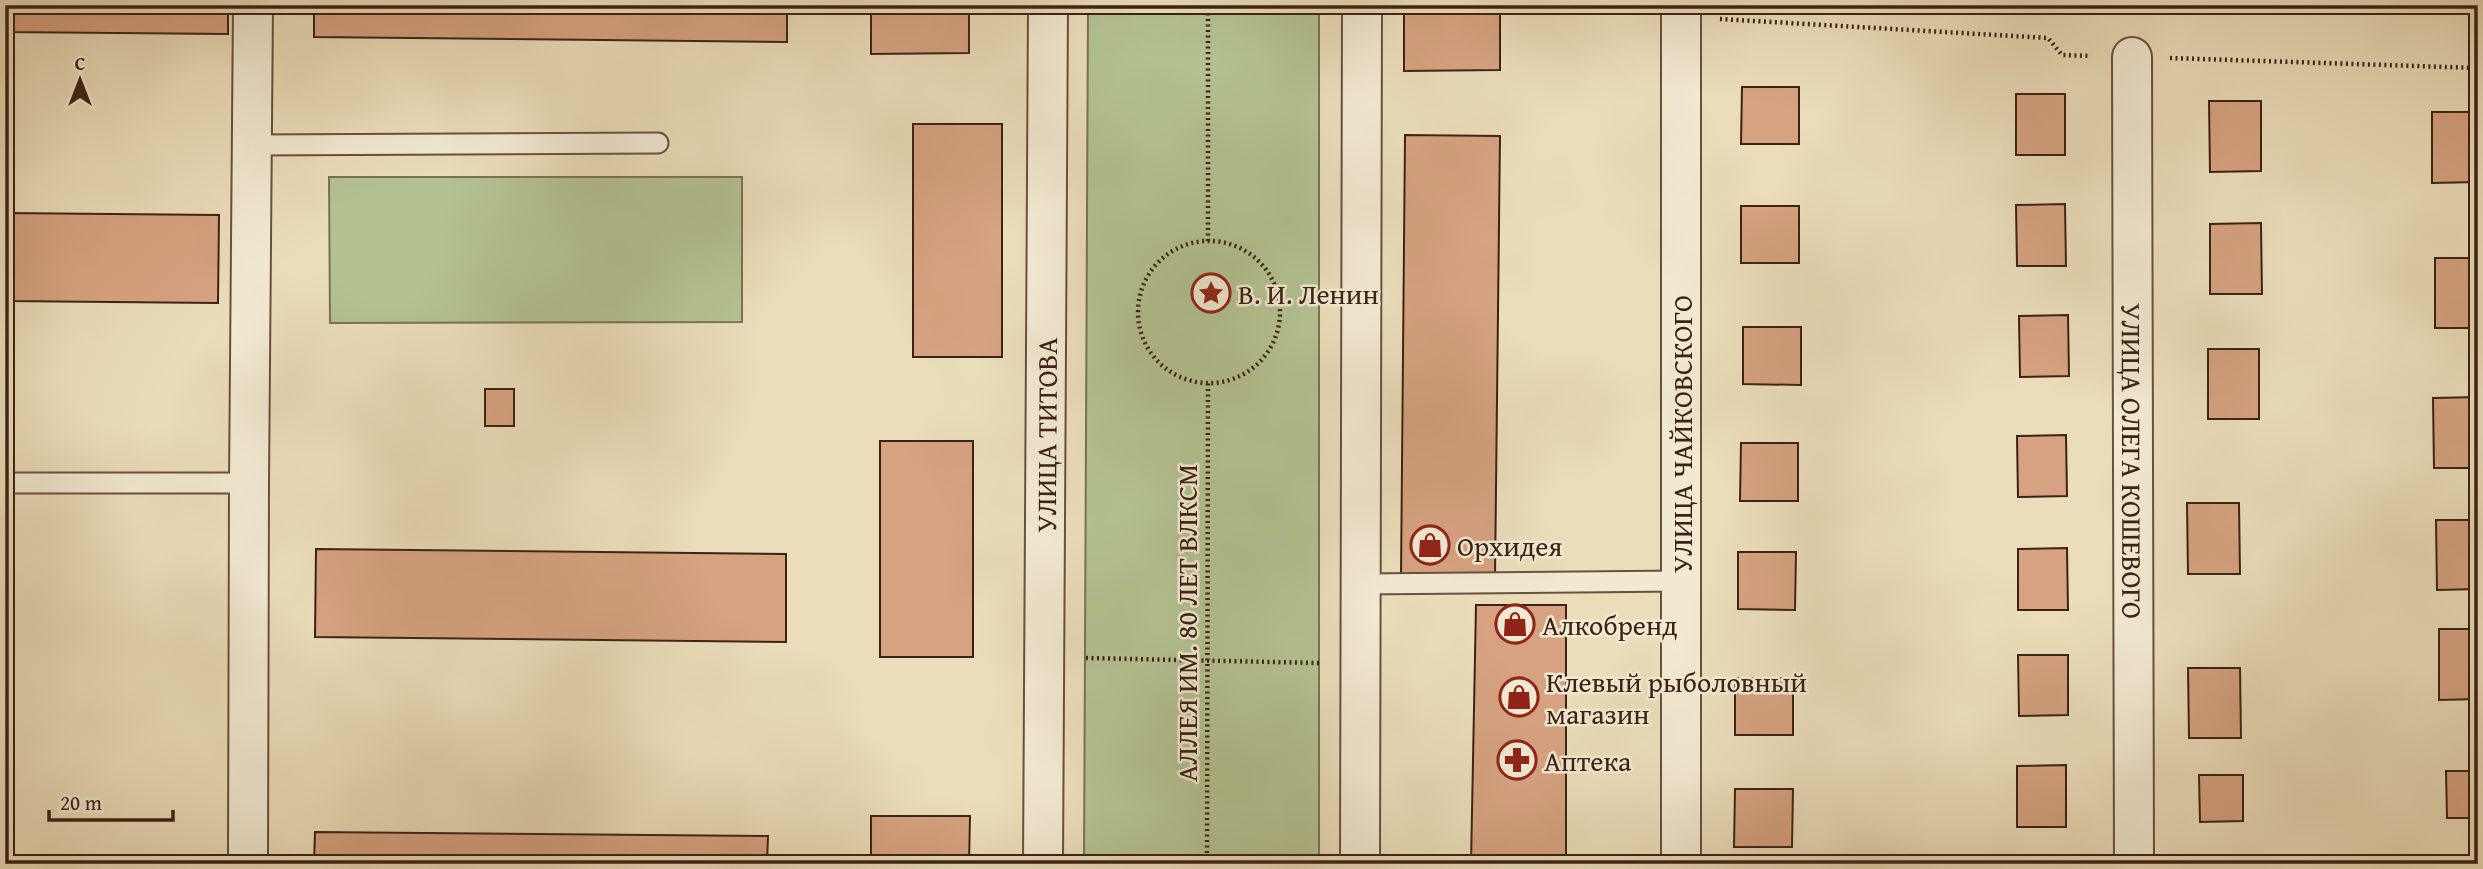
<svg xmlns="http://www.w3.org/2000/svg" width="2483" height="869" font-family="'Gentium Book Plus',serif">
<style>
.green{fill:#b4c292;stroke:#787254;stroke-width:2}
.building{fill:#d6a281;stroke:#3b2215;stroke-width:2}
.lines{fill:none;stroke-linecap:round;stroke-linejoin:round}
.service-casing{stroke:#67513e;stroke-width:23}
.minor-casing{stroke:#67513e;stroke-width:42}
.tertiary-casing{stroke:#67513e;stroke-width:42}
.path{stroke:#3b2215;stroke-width:4.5;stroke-dasharray:2 3.5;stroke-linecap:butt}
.service{stroke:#f2e9d2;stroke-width:19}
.minor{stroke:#f2e9d2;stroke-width:38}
.tertiary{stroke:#f2e9d2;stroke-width:38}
.labels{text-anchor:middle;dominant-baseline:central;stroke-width:5;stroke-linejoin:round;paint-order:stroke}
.poi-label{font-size:28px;fill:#3b2215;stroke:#f2e9d2;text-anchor:start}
.street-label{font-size:28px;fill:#3b2215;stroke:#f2e9d2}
</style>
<rect width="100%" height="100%" fill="#ebddba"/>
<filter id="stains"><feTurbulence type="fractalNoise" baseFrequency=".00286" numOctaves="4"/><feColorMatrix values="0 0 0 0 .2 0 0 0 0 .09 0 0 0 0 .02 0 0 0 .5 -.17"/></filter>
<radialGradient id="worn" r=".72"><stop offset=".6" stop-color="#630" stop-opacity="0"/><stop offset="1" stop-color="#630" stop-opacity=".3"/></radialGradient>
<path class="green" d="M 1088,5 L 1319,5 L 1319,864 L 1084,864 Z
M 329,177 L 742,177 L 742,322 L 330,323 Z"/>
<path class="building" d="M 5,5 L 228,5 L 228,34 L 5,32 Z
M 314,5 L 787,5 L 787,42 L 314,37 Z
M 871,5 L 969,5 L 969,53 L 871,54 Z
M 1404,5 L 1500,5 L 1500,70 L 1404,71 Z
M 2082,5 L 2359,5 L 2359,8 L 2082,10 Z
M 1742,87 L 1799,87 L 1799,144 L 1741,144 Z
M 2016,94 L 2065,94 L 2065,155 L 2016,155 Z
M 2209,101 L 2261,101 L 2261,171 L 2210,172 Z
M 2432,112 L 2478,112 L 2478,182 L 2432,183 Z
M 913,124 L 1002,124 L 1002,357 L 913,357 Z
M 1405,135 L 1500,136 L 1495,577 L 1401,577 Z
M 2065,204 L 2066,266 L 2017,266 L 2016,205 Z
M 1741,206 L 1799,206 L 1799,263 L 1741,263 Z
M 5,213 L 219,215 L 218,303 L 5,301 Z
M 2261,223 L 2262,294 L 2210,294 L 2210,224 Z
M 2435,258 L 2478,258 L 2478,328 L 2435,328 Z
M 2068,315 L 2069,376 L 2020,377 L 2019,316 Z
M 1743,327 L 1801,327 L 1801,385 L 1743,384 Z
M 2208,349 L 2259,349 L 2259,419 L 2208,419 Z
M 485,389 L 514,389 L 514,426 L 485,426 Z
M 2478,397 L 2478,468 L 2434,468 L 2433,398 Z
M 2066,435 L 2067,496 L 2018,497 L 2017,436 Z
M 880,441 L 973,441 L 973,657 L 880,657 Z
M 1741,443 L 1798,443 L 1798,501 L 1740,501 Z
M 2187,503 L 2239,503 L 2240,574 L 2188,574 Z
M 2436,520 L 2478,520 L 2478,589 L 2437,590 Z
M 2067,548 L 2068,610 L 2018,610 L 2018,549 Z
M 316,549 L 786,554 L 786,642 L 315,637 Z
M 1738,552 L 1796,552 L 1795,610 L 1738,609 Z
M 1476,605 L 1566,605 L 1566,864 L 1471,864 Z
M 2439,629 L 2478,629 L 2478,699 L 2439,700 Z
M 2018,655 L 2068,655 L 2068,715 L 2019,716 Z
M 2188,668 L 2240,668 L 2241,738 L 2189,738 Z
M 1735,678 L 1793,678 L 1793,735 L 1735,735 Z
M 2066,765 L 2066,827 L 2017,827 L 2017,766 Z
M 2446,771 L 2478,771 L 2478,818 L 2447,818 Z
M 2199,775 L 2243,775 L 2243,821 L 2200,822 Z
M 1735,789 L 1793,789 L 1792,847 L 1734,847 Z
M 871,816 L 970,816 L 969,864 L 871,864 Z
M 315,832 L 768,836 L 767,864 L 314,864 Z"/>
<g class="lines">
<g class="service-casing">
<path id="service" d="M 252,145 L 658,143
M 5,483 L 249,483
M 1361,584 L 1681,581"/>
</g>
<g class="minor-casing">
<g id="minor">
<path id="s1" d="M 2132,57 L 2134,864"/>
<path d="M 248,864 L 249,483 L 253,5"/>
<path d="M 1681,864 L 1681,5"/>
</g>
</g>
<g class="tertiary-casing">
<g id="tertiary">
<path id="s2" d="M 1043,864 L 1048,5"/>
<path d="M 1360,864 L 1362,5"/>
</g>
</g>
<path class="path" d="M 1720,19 L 2048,38 L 2062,55 L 2091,56
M 2170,58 L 2478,68
M1138 312a71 71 0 1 1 142 0a71 71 0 1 1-142 0Z
M 1208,241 L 1208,5
M 1086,658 L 1319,663
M 1207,864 L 1208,383"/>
<use href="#service" class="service"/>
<use href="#minor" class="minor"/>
<use href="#tertiary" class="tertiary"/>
</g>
<defs>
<g id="sight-ring" transform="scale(2.0125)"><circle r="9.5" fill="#f2e9d2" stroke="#8f2418" stroke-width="1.5"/><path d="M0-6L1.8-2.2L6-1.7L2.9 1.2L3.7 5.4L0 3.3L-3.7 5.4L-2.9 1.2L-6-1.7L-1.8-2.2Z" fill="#8f2418"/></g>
<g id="shop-ring" transform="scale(2.0125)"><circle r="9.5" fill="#f2e9d2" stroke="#8f2418" stroke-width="1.5"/><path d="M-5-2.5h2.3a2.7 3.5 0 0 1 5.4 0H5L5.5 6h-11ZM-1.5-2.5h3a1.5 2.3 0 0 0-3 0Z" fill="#8f2418"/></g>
<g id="pharmacy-ring" transform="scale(2.0125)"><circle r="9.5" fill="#f2e9d2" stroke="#8f2418" stroke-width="1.5"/><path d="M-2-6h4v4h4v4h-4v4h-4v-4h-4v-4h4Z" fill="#8f2418"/></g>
</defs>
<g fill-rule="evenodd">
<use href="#sight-ring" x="1211" y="293"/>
<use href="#shop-ring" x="1430" y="545"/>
<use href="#shop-ring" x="1515" y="624"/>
<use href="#shop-ring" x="1519" y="697"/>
<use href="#pharmacy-ring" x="1517" y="760"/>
</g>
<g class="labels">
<g class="poi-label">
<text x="1238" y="293">В. И. Ленин</text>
<text x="1457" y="545">Орхидея</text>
<text x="1542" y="624">Алкобренд</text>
<text x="1546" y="681">Клевый рыболовный<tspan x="1546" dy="32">магазин</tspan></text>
<text x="1544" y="760">Аптека</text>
</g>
<g class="street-label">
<text stroke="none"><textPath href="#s2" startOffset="429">УЛИЦА ТИТОВА</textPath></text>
<text transform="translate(1681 434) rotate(-90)">УЛИЦА ЧАЙКОВСКОГО</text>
<text stroke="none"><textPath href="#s1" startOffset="404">УЛИЦА ОЛЕГА КОШЕВОГО</textPath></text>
<text transform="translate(1186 623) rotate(-90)">АЛЛЕЯ ИМ. 80 ЛЕТ ВЛКСМ</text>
</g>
</g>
<rect width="2483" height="869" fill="none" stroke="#ebddba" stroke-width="28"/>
<rect x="7" y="7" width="2469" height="855" fill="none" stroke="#3b2215" stroke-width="3.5"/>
<rect x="14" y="14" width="2455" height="841" fill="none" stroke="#3b2215" stroke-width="2"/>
<g transform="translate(80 80)" stroke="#f2e9d2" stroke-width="5" paint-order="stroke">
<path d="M0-5L12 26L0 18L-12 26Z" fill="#3b2215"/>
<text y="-10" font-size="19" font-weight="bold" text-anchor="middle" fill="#3b2215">С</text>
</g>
<path d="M49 810v10h124v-10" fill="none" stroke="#3b2215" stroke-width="3.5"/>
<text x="60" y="810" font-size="21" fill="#3b2215" stroke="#f2e9d2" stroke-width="5" paint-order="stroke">20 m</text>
<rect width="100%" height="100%" filter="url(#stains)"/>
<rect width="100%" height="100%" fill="url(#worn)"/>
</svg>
